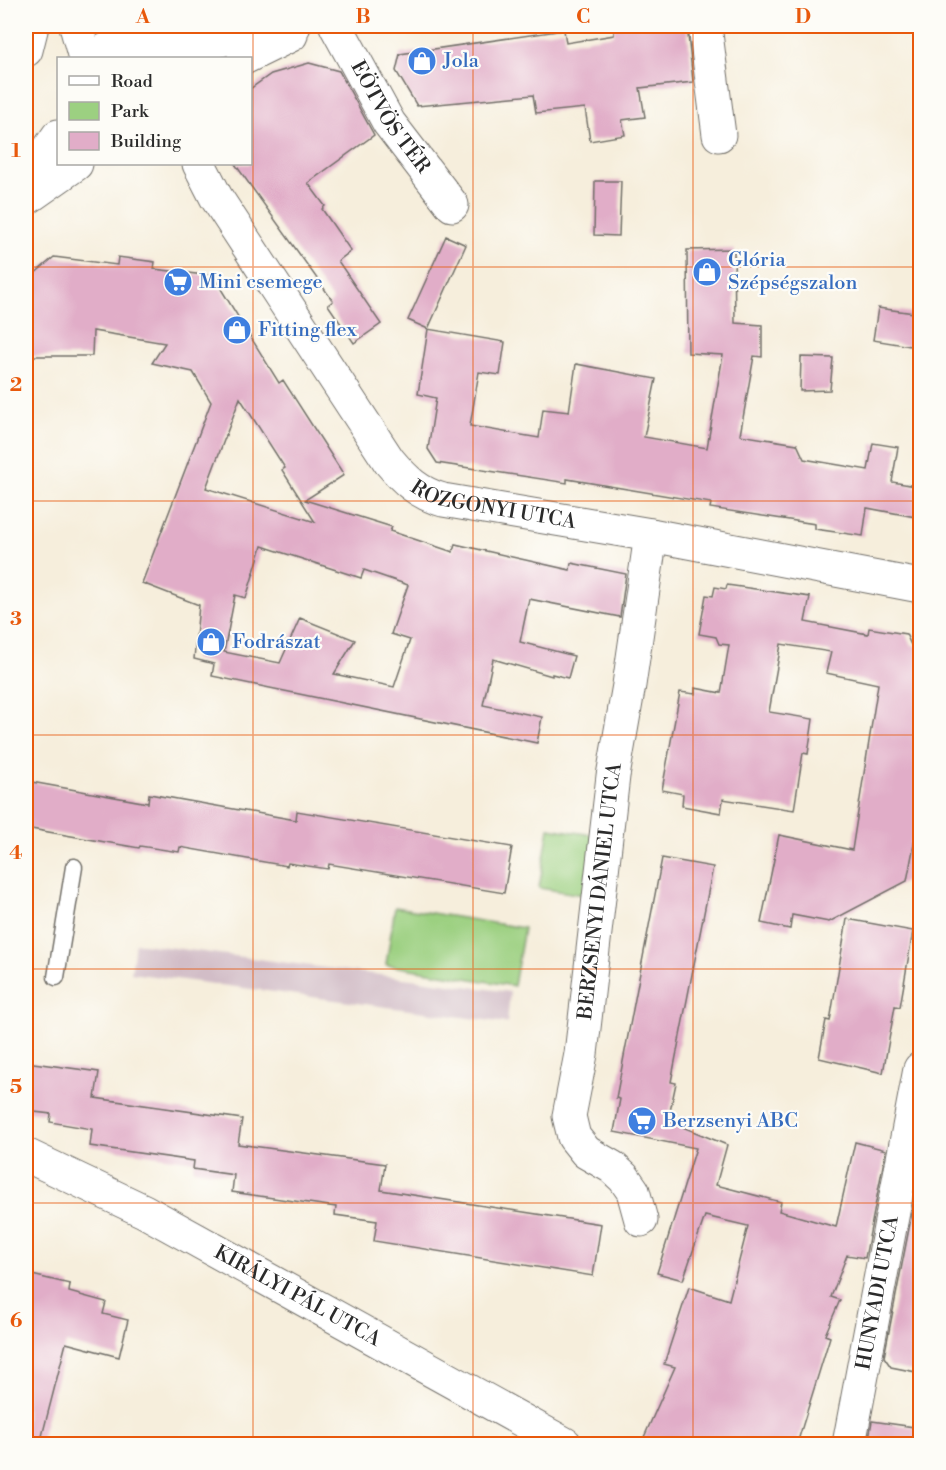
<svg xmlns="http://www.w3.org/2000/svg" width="946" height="1470" font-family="'Libre Bodoni',serif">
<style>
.industrial{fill:#d2bdc7}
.green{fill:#9cd081;stroke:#647e56;stroke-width:1.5}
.building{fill:#e1adc8;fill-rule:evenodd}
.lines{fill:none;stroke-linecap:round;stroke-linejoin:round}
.service-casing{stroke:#726f69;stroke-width:19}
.minor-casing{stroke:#726f69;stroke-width:35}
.tertiary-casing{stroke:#726f69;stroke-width:35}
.service{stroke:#fff;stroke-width:16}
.minor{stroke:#fff;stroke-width:33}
.tertiary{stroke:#fff;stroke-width:33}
.grid{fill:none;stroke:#e8590c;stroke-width:1.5;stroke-opacity:0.55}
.labels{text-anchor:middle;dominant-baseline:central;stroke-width:4.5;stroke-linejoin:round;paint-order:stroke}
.shop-label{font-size:20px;fill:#366cbe;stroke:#fdfcf7;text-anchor:start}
.street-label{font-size:20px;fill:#2b2b2b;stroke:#fdfcf7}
.neatline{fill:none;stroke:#e8590c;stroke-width:2}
.grid-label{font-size:20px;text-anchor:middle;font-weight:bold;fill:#e8590c}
</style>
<rect width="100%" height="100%" fill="#fdfcf7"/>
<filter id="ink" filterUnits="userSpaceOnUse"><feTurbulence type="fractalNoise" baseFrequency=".0167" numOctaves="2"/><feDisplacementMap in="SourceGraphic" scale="12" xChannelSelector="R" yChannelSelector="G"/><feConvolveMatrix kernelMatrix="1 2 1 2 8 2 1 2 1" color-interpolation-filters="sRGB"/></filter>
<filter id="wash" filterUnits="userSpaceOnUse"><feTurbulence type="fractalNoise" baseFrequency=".008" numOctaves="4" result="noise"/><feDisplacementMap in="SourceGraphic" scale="24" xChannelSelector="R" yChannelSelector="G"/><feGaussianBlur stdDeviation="1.35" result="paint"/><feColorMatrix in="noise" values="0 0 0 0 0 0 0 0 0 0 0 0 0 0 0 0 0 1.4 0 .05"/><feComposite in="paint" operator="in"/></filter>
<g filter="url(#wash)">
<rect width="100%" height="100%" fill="#f6eedc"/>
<path class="industrial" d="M 135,943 L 510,992 L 507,1023 L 131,973 Z"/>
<path class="green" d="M 549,828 L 605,837 L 595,897 L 539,888 Z
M 395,907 L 524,928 L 514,986 L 386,965 Z"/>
<g id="blocks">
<path class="building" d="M 614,26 L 687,26 L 693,82 L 640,88 L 645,117 L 622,120 L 625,135 L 590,141 L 585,108 L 536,113 L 533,95 L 417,106 L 396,71 L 400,54 L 564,30 L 566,43 L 614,35 Z
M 309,63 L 339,71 L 374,135 L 308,183 L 325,206 L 322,209 L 351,251 L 338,261 L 381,324 L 354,343 L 328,305 L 333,301 L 235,164 L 250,164 L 250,89 L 271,74 Z
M 595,181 L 621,181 L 619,236 L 594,235 Z
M 446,236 L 466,245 L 428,329 L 408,320 Z
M 734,249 L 735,323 L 762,325 L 762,357 L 754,356 L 740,435 L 797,444 L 804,459 L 868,470 L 873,443 L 898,447 L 892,482 L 921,487 L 921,518 L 867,508 L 863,536 L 815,529 L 815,524 L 710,508 L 711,503 L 567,479 L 567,483 L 437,463 L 428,449 L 436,398 L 418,394 L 428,329 L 505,342 L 500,375 L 479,372 L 470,426 L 539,438 L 543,409 L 569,412 L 576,364 L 656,379 L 644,437 L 707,448 L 723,355 L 688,353 L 687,250 Z
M 54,257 L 117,265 L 118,257 L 155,262 L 154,269 L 213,276 L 279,383 L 283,380 L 344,475 L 305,500 L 392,527 L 390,531 L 453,552 L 455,544 L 570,570 L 571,563 L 626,574 L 620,617 L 529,599 L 520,642 L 574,656 L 568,678 L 552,674 L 552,676 L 493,659 L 483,705 L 542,717 L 537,743 L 212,676 L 214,664 L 194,659 L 199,605 L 142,583 L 211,402 L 193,372 L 152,363 L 165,343 L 93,331 L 92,356 L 26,356 L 26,281 ZM 240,398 L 285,468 L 282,470 L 315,522 L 206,488 ZM 262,546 L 361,578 L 364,570 L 408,585 L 391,634 L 410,640 L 394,687 L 334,674 L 355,640 L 300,618 L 280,663 L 224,652 L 235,595 L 246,598 Z
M 878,308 L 921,314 L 916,347 L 873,340 Z
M 801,357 L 833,358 L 830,390 L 800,391 Z
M 727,585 L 810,597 L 805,622 L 868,634 L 869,628 L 906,634 L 911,645 L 921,646 L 921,835 L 916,834 L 907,881 L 829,922 L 792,915 L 790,929 L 761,923 L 779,835 L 852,850 L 878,684 L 826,673 L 831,652 L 781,644 L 769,712 L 813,719 L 808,754 L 803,753 L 794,810 L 723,799 L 721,813 L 682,806 L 683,794 L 662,790 L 680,692 L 695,694 L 695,688 L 721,693 L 729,645 L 719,644 L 716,637 L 699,634 L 706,595 L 713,596 L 715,587 L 726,589 Z
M 26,781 L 148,803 L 149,794 L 296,820 L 297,811 L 512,847 L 504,893 L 329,864 L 328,869 L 288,863 L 287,866 L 180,847 L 179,852 L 140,846 L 139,848 L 26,828 Z
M 662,858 L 713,867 L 671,1082 L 676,1083 L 668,1121 L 727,1145 L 716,1185 L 781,1202 L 779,1211 L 836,1227 L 855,1142 L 886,1150 L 865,1258 L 847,1255 L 831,1297 L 840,1300 L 825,1335 L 830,1337 L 797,1444 L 641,1444 L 675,1367 L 664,1364 L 689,1287 L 729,1300 L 748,1226 L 705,1216 L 683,1280 L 657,1273 L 696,1148 L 614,1132 L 620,1099 L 616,1098 Z
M 847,919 L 913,931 L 900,1007 L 895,1006 L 883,1073 L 819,1058 L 826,1020 L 830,1021 Z
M 26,1062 L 99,1072 L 95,1098 L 242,1119 L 238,1144 L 385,1164 L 381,1190 L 601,1224 L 593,1276 L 374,1241 L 377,1221 L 335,1215 L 336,1207 L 232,1192 L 234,1175 L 193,1169 L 194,1161 L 90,1146 L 92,1129 L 50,1122 L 51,1114 L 26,1111 Z
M 921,1167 L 921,1373 L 891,1367 L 884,1357 Z
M 28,1274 L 70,1284 L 69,1292 L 106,1302 L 103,1314 L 128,1320 L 119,1357 L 66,1343 L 40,1444 L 26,1444 L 26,1286 Z
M 872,1421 L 921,1428 L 921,1444 L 868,1444 Z"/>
</g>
</g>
<g filter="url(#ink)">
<use href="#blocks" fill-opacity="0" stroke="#726f69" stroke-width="1.5"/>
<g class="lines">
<g class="service-casing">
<path id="service" d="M 56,977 L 74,867"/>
</g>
<g class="minor-casing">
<g id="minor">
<path id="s1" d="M 336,26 L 389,123 L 452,205"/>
<path d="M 705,26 L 719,135"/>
<path id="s2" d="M 199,164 L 216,197 L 389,461 C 405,480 418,493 443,500 L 651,535 L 920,586"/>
<path id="s3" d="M 26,1155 L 144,1211 L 565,1444"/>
<path id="s4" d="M 641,1220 L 633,1191 L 624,1178 L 612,1167 L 586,1152 L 574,1137 L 569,1116 L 581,1054 L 613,776 L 629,685 L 651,535"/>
<path id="s5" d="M 849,1444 L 920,1069"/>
</g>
</g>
<g class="tertiary-casing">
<path id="tertiary" d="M 76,26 L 85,58
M 26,50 L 32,26
M 156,50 L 182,49 L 204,45 L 251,31 L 294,26
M 94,58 C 116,40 145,36 166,58
M 244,58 L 291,35
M 26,182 L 58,136
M 26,199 L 76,164"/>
</g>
<use href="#service" class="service"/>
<use href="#minor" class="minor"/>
<use href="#tertiary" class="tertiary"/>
</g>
</g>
<path class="grid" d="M 253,26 L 253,1444M 473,26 L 473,1444M 693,26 L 693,1444M 26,267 L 920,267M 26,501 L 920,501M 26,735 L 920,735M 26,969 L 920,969M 26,1203 L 920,1203"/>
<defs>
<g id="shop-disc" transform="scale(1.5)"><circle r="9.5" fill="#3f7fe0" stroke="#fdfcf7"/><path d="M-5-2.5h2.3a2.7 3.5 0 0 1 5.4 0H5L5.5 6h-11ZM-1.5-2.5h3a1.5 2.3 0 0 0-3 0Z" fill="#fff"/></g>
<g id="supermarket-disc" transform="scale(1.5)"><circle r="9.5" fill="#3f7fe0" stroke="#fdfcf7"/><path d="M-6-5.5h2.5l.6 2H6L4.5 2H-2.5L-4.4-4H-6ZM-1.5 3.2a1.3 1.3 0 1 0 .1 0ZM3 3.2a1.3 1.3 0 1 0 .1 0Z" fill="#fff"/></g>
</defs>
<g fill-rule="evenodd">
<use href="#shop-disc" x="422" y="61"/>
<use href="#shop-disc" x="707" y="272"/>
<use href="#supermarket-disc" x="178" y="282"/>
<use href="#shop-disc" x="237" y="330"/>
<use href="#shop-disc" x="211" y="642"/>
<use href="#supermarket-disc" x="642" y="1121"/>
</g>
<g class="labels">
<g class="shop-label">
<text x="443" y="61">Jola</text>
<text x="728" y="260">Glória<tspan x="728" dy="23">Szépségszalon</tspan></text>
<text x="199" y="282">Mini csemege</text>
<text x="258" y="330">Fitting flex</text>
<text x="232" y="642">Fodrászat</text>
<text x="663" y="1121">Berzsenyi ABC</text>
</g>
<g class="street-label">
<text stroke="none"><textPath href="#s1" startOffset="106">EÖTVÖS TÉR</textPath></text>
<text stroke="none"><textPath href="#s2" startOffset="471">ROZGONYI UTCA</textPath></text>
<text stroke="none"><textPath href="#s4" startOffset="360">BERZSENYI DÁNIEL UTCA</textPath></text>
<text stroke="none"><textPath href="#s5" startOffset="154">HUNYADI UTCA</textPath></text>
<text stroke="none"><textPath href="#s3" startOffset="306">KIRÁLYI PÁL UTCA</textPath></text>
</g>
</g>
<rect width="946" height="1470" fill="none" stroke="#fdfcf7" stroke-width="66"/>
<rect x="57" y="57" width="195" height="108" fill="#fdfcf7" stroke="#a9a8a5" stroke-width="1.5"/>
<rect x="69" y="76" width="30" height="9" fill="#ffffff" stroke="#a9a8a5" stroke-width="1.5"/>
<text x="111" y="87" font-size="18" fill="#2b2b2b">Road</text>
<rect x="69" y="102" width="30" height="18" fill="#9cd081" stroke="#a9a8a5" stroke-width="1.5"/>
<text x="111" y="117" font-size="18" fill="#2b2b2b">Park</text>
<rect x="69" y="132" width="30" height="18" fill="#e1adc8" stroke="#a9a8a5" stroke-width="1.5"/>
<text x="111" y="147" font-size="18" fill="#2b2b2b">Building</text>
<rect x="33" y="33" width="880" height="1404" class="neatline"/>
<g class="grid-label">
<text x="143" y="23">A</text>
<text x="363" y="23">B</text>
<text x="583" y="23">C</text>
<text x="803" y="23">D</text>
<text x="16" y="157">1</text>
<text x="16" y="391">2</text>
<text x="16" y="625">3</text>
<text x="16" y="859">4</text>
<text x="16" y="1093">5</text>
<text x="16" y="1327">6</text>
</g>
</svg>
